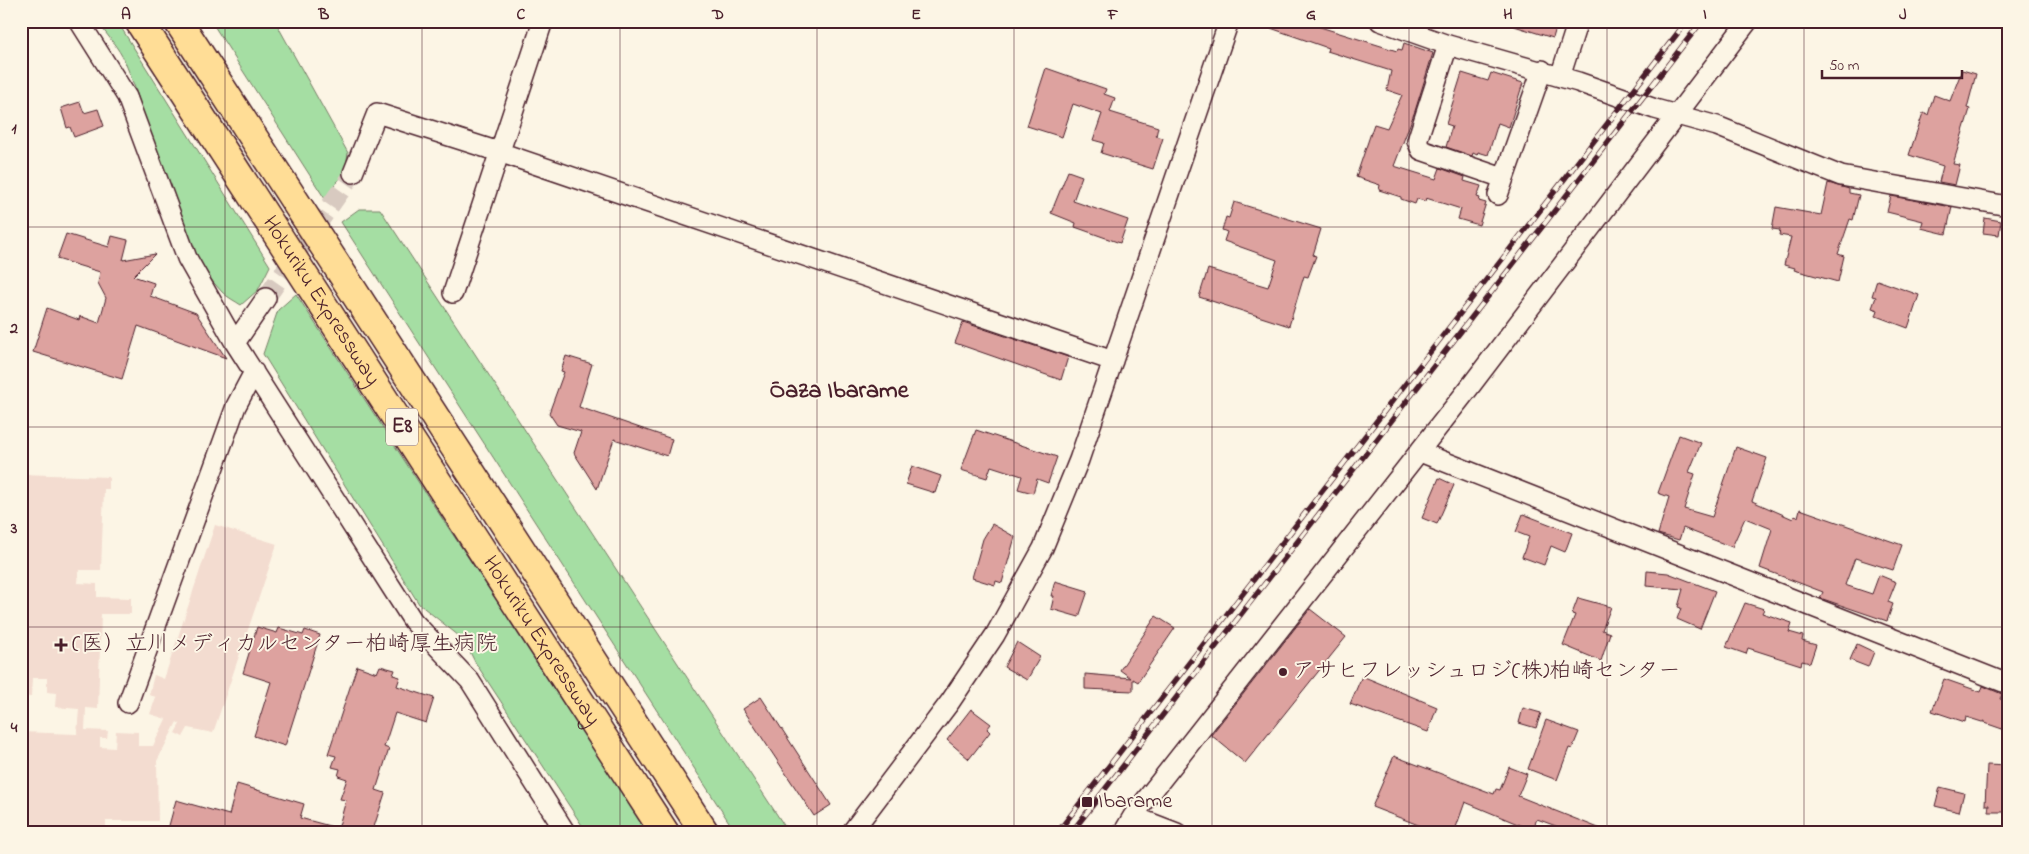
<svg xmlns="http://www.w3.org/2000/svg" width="2029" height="854" font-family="'Indie Flower','Klee One',sans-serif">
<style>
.built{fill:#f3dcd0}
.green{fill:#a5dea3;stroke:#787e67}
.building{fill:#dda29f;stroke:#4a1f2b}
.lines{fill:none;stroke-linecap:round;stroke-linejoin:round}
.minor-tunnel{stroke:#d8cac0;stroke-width:19;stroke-dasharray:19 9;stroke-linecap:butt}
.minor-casing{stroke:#4a1f2b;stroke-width:22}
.highway-casing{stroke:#4a1f2b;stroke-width:31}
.minor{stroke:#fcf5e5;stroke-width:19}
.highway{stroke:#ffdd96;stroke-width:28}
.rail-casing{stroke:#4a1f2b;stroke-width:5.5}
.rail{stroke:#fcf5e5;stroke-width:4;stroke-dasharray:11;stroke-linecap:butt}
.grid{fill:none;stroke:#4a1f2b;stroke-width:1;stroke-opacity:0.55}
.poi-dot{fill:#4a1f2b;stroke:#fcf5e5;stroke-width:2}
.labels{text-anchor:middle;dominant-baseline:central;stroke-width:4;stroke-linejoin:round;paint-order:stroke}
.shield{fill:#fcf5e5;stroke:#7f5f63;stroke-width:1}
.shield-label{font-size:21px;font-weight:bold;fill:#4a1f2b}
.street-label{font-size:22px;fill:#4a1f2b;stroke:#fcf5e5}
.poi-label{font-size:22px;fill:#4a1f2b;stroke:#fcf5e5;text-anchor:start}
.neighbourhood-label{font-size:24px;font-weight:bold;fill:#4a1f2b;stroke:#fcf5e5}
.neatline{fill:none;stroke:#4a1f2b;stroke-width:2}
.grid-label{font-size:16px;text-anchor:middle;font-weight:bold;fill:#4a1f2b}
</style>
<rect width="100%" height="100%" fill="#fcf5e5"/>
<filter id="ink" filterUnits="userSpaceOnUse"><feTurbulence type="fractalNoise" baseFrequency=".02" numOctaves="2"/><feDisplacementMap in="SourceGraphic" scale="10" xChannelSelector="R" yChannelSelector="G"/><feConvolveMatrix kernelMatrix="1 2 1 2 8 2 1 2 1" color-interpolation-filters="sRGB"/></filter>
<g filter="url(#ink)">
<path class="built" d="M 21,474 L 109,477 L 109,489 L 104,489 L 101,570 L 79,570 L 78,583 L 97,584 L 97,597 L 131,598 L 131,614 L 101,614 L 98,709 L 86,708 L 85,730 L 108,731 L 107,738 L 100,738 L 100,747 L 115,748 L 116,731 L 138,732 L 138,746 L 153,746 L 166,719 L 150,714 L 156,697 L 149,695 L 154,675 L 164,679 L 215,525 L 277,544 L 213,733 L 188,728 L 183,737 L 175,733 L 180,724 L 177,722 L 157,761 L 158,821 L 106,821 L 106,833 L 22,833 L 21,732 L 77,734 L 79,709 L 55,707 L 56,693 L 47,692 L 47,678 L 32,678 L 31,697 L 22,696 Z"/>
<path class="green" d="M 97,21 L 117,21 L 270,266 L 258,290 L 241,305 C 235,301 227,297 222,292 C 171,240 154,130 125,62 C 119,48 106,34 97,21 Z
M 211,21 L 275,21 L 348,153 L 345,171 L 325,199 Z
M 359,209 L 380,209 L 789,833 L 736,833 L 341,222 Z
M 296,294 L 432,503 L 651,833 L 587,833 L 475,662 L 464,640 L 419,604 L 263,354 L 278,310 Z"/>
<path class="building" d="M 1263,21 L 1319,21 L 1317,26 L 1397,51 L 1398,49 L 1402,50 L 1404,43 L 1433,53 L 1415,111 L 1394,166 L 1436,179 L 1440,168 L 1465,177 L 1464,181 L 1481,186 L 1477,197 L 1480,198 L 1479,201 L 1486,203 L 1479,225 L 1458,219 L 1461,209 L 1426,198 L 1425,201 L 1417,199 L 1415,204 L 1401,199 L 1401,197 L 1379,190 L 1380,185 L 1356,177 L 1374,124 L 1387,128 L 1402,95 L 1387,90 L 1391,71 L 1327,51 L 1328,48 L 1262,25 Z
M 1512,21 L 1558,21 L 1553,38 L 1511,25 Z
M 1046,68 L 1106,89 L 1104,94 L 1115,98 L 1110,112 L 1158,127 L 1156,136 L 1163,138 L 1153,169 L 1101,153 L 1104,143 L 1093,140 L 1102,114 L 1073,104 L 1062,137 L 1027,126 Z
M 1962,70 L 1976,74 L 1967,108 L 1970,109 L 1953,164 L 1960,165 L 1955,185 L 1939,182 L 1943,166 L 1909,155 L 1923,113 L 1928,115 L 1934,95 L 1950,101 Z
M 1462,73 L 1488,81 L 1491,73 L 1523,83 L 1509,127 L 1498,123 L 1488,155 L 1478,152 L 1477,155 L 1473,153 L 1472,156 L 1446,147 L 1452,126 L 1446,124 Z
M 80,102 L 84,113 L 98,109 L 104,126 L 74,137 L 70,127 L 67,128 L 61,108 Z
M 1068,171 L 1082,176 L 1073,201 L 1128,220 L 1120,243 L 1075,227 L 1076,223 L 1051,213 Z
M 1828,183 L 1849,189 L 1849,193 L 1859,195 L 1853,220 L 1850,219 L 1838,254 L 1844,256 L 1838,282 L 1794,270 L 1795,268 L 1784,265 L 1791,237 L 1779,235 L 1780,230 L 1772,229 L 1776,207 L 1821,215 Z
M 1891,196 L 1952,207 L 1946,234 L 1921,228 L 1923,221 L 1887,212 Z
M 1234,202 L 1321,229 L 1313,255 L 1316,256 L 1308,277 L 1304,276 L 1289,326 L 1199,297 L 1208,269 L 1268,287 L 1277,260 L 1224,241 L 1227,232 L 1222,230 L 1226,217 L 1229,218 Z
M 1985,218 L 2001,221 L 1999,235 L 1983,233 Z
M 66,234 L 109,247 L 112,236 L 128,240 L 123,260 L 155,254 L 133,276 L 154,283 L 150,296 L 196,313 L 226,358 L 138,326 L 122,379 L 33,352 L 47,308 L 79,320 L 80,316 L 99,323 L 106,298 L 98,283 L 100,272 L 57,259 Z
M 1877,280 L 1919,295 L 1908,328 L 1876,316 L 1878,310 L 1872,308 L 1876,297 L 1872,296 Z
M 963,322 L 1068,357 L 1061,380 L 955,343 Z
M 566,356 L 592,364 L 579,407 L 672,439 L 667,456 L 614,439 L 597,489 L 574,453 L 581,432 L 557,425 L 549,413 L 564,372 L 561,371 Z
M 976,430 L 1057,457 L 1048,483 L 1037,479 L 1033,493 L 1018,489 L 1022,476 L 991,466 L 987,478 L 961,470 Z
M 1679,435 L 1701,443 L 1689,472 L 1695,474 L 1684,509 L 1712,517 L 1736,447 L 1767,458 L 1752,501 L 1793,519 L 1794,516 L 1798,517 L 1800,509 L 1902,545 L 1893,570 L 1855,558 L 1845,585 L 1872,594 L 1879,575 L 1896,582 L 1888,602 L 1893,604 L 1887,621 L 1820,598 L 1823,592 L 1760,568 L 1772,529 L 1745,518 L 1732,547 L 1683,528 L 1679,540 L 1658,534 L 1669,497 L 1658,493 Z
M 912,466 L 941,476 L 935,493 L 906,484 Z
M 1439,478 L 1454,485 L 1437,524 L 1422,518 Z
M 1523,514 L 1572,533 L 1565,552 L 1551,546 L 1544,565 L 1522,557 L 1529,537 L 1516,532 Z
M 992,524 L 1015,537 L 1002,583 L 996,581 L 995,585 L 972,578 L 983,539 Z
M 1647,571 L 1668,573 L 1715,591 L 1700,629 L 1677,619 L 1681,608 L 1678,607 L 1683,589 L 1646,586 Z
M 1055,581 L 1088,591 L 1079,617 L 1051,609 L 1054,596 L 1051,596 Z
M 1578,598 L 1611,607 L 1602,630 L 1610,633 L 1601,661 L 1563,645 L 1575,615 L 1572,614 Z
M 1745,603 L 1764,609 L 1762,613 L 1792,623 L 1789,632 L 1803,636 L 1802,641 L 1816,645 L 1810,663 L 1802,661 L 1801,665 L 1748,648 L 1746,654 L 1726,647 Z
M 1310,609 L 1346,637 L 1245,763 L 1211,735 Z
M 1156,616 L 1175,628 L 1138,682 L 1133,679 L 1133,691 L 1085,689 L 1085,674 L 1131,678 L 1120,670 Z
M 257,627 L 277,633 L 279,628 L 303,635 L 305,630 L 320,635 L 285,746 L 254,736 L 271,682 L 243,673 Z
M 1017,642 L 1040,657 L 1027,680 L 1004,667 Z
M 1857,644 L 1874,652 L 1868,667 L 1850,660 Z
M 357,666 L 377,673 L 380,666 L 395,670 L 393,675 L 400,677 L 397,686 L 434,698 L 426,723 L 395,713 L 384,747 L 389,749 L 376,790 L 385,793 L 372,833 L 337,833 L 346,800 L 340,799 L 347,779 L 338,776 L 340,769 L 332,767 L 336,756 L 328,754 Z
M 1362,676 L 1437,707 L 1428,732 L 1350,704 Z
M 1944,679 L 1981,692 L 1983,686 L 2002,694 L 2000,699 L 2008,701 L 2008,731 L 1985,723 L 1985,721 L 1982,722 L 1966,717 L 1965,722 L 1932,711 Z
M 761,697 L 831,805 L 814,816 L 743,709 Z
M 1523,708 L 1541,713 L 1536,728 L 1519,723 Z
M 971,709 L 991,724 L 987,729 L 990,732 L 969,759 L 947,740 Z
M 1546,720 L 1579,732 L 1572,749 L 1569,748 L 1557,780 L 1528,769 Z
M 1394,756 L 1494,794 L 1496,789 L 1500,790 L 1509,767 L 1527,774 L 1518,796 L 1611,833 L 1563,833 L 1564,829 L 1537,819 L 1532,830 L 1465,802 L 1454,833 L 1439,833 L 1372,807 Z
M 1987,765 L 2008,766 L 2007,812 L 1988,812 L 1989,805 L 1985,805 Z
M 237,784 L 304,804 L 300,818 L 337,828 L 336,833 L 167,833 L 176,800 L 229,815 Z
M 1940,787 L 1964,793 L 1959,812 L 1935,806 Z"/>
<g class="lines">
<path class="minor-tunnel" d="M 266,298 L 353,173"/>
<g class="minor-casing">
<path id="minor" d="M 79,21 L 127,97 L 187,258 L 235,343 L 413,621 L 470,681 L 566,833
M 1380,21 L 1448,45 L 1578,82 L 1655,109 L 1717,126 L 1841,176 L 2008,206
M 1448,45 L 1417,141 L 1421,150 L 1503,178
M 1560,77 L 1578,21
M 353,173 L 377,113 L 499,152 L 1113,361
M 1498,195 L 1542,70
M 453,293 L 543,21
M 235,343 L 266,298
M 1420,452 L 2008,684
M 128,703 L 236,406 L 254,372
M 1133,816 L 1177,833
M 851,833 L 950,702 L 995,635 L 1043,548 L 1079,460 L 1229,21
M 1123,833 L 1133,816 L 1469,388 L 1748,21"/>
</g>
<g class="highway-casing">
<g id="highway">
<path id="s1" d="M 139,21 L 665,833"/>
<path d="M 178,21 L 705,833"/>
</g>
</g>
<use href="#minor" class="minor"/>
<use href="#highway" class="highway"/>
<g class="rail-casing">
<path id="rail" d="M 1057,833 L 1687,21
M 1071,833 L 1702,21"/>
</g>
<use href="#rail" class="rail"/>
</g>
</g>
<path class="grid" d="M 225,21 L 225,833M 422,21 L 422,833M 620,21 L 620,833M 817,21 L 817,833M 1014,21 L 1014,833M 1212,21 L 1212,833M 1409,21 L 1409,833M 1607,21 L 1607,833M 1804,21 L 1804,833M 21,227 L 2008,227M 21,427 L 2008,427M 21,627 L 2008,627"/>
<g class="poi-dot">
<path d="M58.5 637.5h5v5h5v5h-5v5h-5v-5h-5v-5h5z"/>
<circle cx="1283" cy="672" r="5"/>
<rect x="1081" y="796" width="12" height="12" rx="2.5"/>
</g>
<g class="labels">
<rect class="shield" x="386" y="408.5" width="32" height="37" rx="4"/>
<g class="shield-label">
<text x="402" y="427">E8</text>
</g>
<g class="street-label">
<text stroke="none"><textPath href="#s1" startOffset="334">Hokuriku Expressway</textPath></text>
<text stroke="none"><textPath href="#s1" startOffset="739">Hokuriku Expressway</textPath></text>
</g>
<g class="poi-label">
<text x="72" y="645">(医）立川メディカルセンター柏崎厚生病院</text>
<text x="1293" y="672">アサヒフレッシュロジ(株)柏崎センター</text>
<text x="1098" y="802">Ibarame</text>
</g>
<g class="neighbourhood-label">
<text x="839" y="391">Ōaza Ibarame</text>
</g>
</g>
<rect width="2029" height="854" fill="none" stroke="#fcf5e5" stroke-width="55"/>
<path d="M1822 70v8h140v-8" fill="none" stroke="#4a1f2b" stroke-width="2.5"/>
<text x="1829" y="70" font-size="15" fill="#4a1f2b" stroke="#fcf5e5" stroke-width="4" paint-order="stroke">50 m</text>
<rect x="28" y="28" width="1974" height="798" class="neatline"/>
<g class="grid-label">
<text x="126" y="19">A</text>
<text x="324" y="19">B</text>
<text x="521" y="19">C</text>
<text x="718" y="19">D</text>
<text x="916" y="19">E</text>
<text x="1113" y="19">F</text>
<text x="1311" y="19">G</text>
<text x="1508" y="19">H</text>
<text x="1705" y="19">I</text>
<text x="1903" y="19">J</text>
<text x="14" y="133">1</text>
<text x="14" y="333">2</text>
<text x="14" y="533">3</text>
<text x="14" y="732">4</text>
</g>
</svg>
